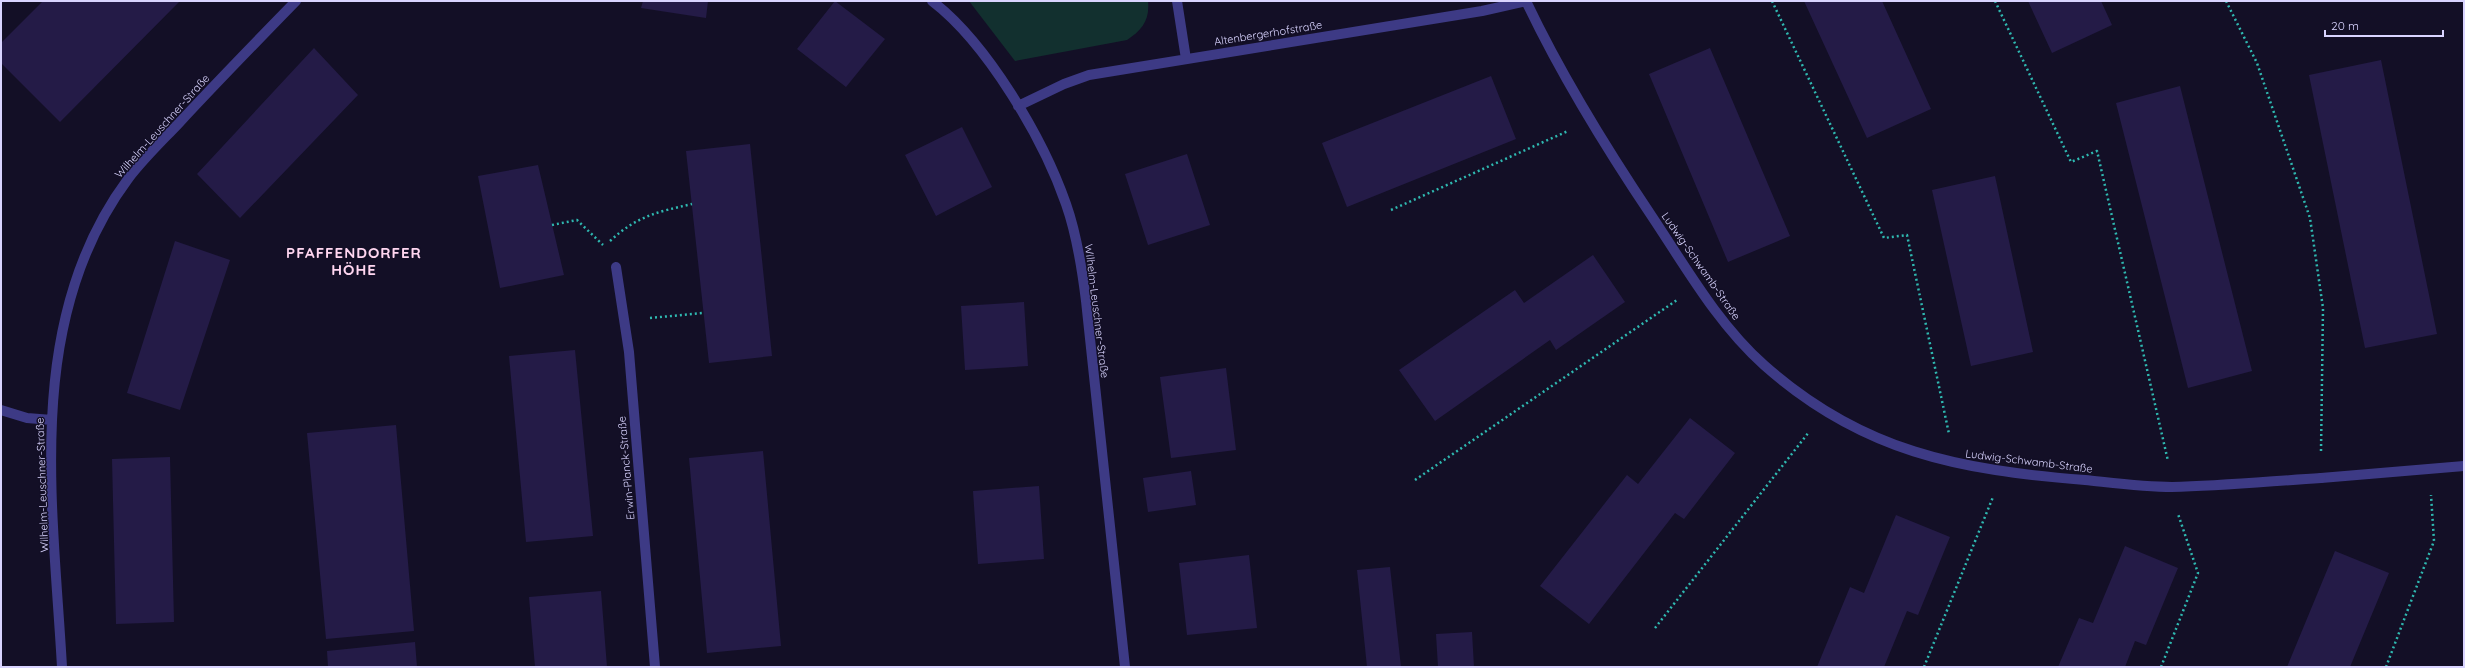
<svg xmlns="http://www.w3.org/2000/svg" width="2465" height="668" font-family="Quicksand,sans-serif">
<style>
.green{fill:#12302f}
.building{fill:#241b47}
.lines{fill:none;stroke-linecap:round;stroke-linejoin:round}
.path{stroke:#2fb8b0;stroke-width:2.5;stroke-dasharray:2 3;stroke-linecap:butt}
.lane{stroke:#3d3a85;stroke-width:10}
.street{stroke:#3d3a85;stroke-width:10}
.labels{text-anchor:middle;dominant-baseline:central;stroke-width:3;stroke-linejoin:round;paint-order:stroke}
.street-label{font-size:11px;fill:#d9d4ff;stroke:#130f26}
.district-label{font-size:15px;font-weight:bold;letter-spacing:1px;fill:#ffd6f0;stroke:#130f26}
</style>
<rect width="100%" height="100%" fill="#130f26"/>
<path class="green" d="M 969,1 L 1148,1 C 1150,20 1142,30 1127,40 L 1015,61 Z"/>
<path class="building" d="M 43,1 L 180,1 L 60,122 L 1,63 L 1,43 Z
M 643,1 L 708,1 L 706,18 L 641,8 Z
M 835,1 L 885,39 L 846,87 L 797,49 Z
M 1804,1 L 1882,1 L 1931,109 L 1867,138 Z
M 2028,1 L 2101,1 L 2112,25 L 2052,53 Z
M 314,48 L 358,95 L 240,218 L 197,174 Z
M 1710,48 L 1790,236 L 1728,262 L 1649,74 Z
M 2381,60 L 2437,334 L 2365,348 L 2309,75 Z
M 1491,76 L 1516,139 L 1347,207 L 1322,143 Z
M 2180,86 L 2252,371 L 2188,388 L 2116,103 Z
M 962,127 L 992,187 L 936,216 L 905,155 Z
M 750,144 L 772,356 L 709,363 L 686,151 Z
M 1187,154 L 1210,225 L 1148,245 L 1125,174 Z
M 538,165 L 564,275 L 500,288 L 478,176 Z
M 1995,176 L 2033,352 L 1971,366 L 1932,190 Z
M 175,241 L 230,260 L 180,410 L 127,393 Z
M 1593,255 L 1625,302 L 1556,350 L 1550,340 L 1435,421 L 1399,370 L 1515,290 L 1524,303 Z
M 1024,302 L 1028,366 L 965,370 L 961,306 Z
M 575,350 L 593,536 L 526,542 L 509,356 Z
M 1226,368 L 1236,450 L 1171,458 L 1160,377 Z
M 1690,418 L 1735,453 L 1684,519 L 1675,513 L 1589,624 L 1540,586 L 1627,475 L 1638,484 Z
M 396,425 L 414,631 L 326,639 L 307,433 Z
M 763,451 L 781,646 L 707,653 L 689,458 Z
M 170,457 L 174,622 L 116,624 L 112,459 Z
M 1191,471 L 1196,505 L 1148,512 L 1143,478 Z
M 1039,486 L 1044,559 L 978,564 L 973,491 Z
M 1896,515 L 1950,537 L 1918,615 L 1907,611 L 1884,667 L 1817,667 L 1850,587 L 1864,593 Z
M 2125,546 L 2178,568 L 2146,645 L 2135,641 L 2125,667 L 2058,667 L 2079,618 L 2093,623 Z
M 2335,551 L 2389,573 L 2350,667 L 2287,667 Z
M 1249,555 L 1257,628 L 1187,635 L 1179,563 Z
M 1390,567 L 1401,667 L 1367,667 L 1357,570 Z
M 601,591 L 607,667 L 535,667 L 529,597 Z
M 1472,632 L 1474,667 L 1438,667 L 1436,634 Z
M 415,642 L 417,667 L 328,667 L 327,651 Z"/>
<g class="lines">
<path class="path" d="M 1772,1 L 1884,238 L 1907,235 L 1949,434
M 1995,1 L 2071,162 L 2097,151 L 2168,461
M 2226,1 L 2257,63 L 2310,218 L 2323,308 L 2321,451
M 1391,210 L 1568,131
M 552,225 L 577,220 L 603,245
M 610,241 C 637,216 657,212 692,204
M 650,318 L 703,313
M 1415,480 L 1677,300
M 1655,628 L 1809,432
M 1924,667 L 1993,497
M 2161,667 L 2198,573 L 2178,514
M 2386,667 L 2434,541 L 2431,495"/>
<path class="lane" d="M 2321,478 L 2464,466"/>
<path class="street" d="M 932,1 C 987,43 1043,138 1066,204 C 1077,235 1082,268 1086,301 L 1125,667
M 1177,1 L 1186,59
M 1526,1 C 1562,77 1606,148 1653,218 C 1687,269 1718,324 1764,365 C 1862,452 1959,470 2085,480 C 2114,483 2144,487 2172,487 C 2222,486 2272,481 2321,478
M 1018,106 L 1064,84 L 1089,75 L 1482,11 L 1527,1
M 616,267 L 629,352 L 655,667
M 1,410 L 27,418 L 52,420
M 62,667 C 53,504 23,320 128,179 C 143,159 162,141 179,123 C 217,82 256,42 296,1"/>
</g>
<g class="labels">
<g class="street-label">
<text transform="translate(1268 33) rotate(-9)">Altenbergerhofstraße</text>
<text transform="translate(162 126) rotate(-48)">Wilhelm-Leuschner-Straße</text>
<text transform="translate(1701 266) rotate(55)">Ludwig-Schwamb-Straße</text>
<text transform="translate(1097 311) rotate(83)">Wilhelm-Leuschner-Straße</text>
<text transform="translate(2029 461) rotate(7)">Ludwig-Schwamb-Straße</text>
<text transform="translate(626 468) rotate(-95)">Erwin-Planck-Straße</text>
<text transform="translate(42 485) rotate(-92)">Wilhelm-Leuschner-Straße</text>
</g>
<g class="district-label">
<text x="354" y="252">PFAFFENDORFER<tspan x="354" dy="17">HÖHE</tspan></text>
</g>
</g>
<rect width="2465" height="668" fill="none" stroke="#d9d4ff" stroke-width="4"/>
<path d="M2325 30v6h118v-6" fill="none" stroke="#d9d4ff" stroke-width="2"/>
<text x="2331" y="30" font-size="12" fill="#d9d4ff" stroke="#130f26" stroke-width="3" paint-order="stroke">20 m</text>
</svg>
